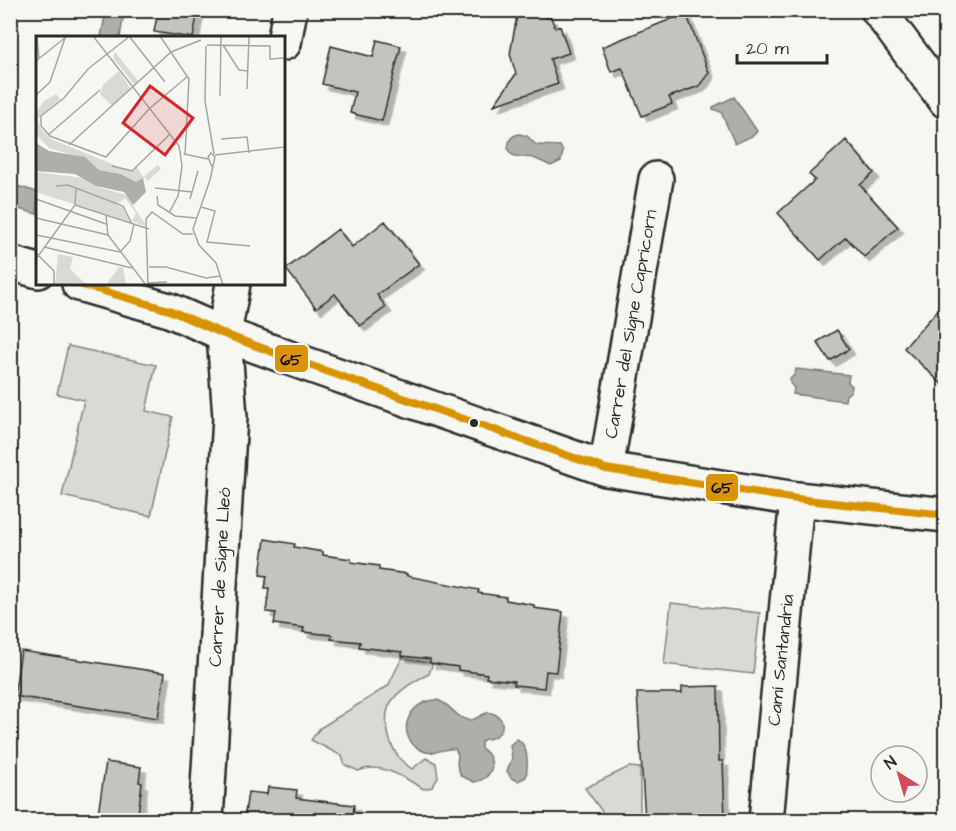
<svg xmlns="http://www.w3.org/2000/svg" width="956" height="831" font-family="'Architects Daughter',sans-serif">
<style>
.green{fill:#d9d9d5;stroke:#828280;stroke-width:1.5}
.water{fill:#aeaeab;stroke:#7a7a78;stroke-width:1.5}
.building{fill:#c3c3c0;stroke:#2b2b2b;stroke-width:1.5;filter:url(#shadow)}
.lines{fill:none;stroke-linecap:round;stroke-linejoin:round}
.minor-casing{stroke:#2b2b2b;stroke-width:38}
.minor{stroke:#f6f6f2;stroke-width:33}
.bus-1-casing{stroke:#f6f6f2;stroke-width:12}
.bus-1{stroke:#d89406;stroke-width:8}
.bus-dot{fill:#2b2b2b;stroke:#f6f6f2;stroke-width:2}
.labels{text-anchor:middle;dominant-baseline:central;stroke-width:4.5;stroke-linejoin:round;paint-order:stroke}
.street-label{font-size:18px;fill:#2b2b2b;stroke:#f6f6f2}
.inset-road{fill:none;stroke:#a5a5a2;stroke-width:1.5}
.view{fill:#d62828;fill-opacity:0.15;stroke:#d62828;stroke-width:3}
.inset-edge{fill:none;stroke:#2b2b2b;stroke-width:3}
.line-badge{stroke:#f6f6f2;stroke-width:2}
.pale-badge-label{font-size:16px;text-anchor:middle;font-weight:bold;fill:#111}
</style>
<defs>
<filter id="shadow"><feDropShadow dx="5.5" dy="5.5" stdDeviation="0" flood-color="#0004"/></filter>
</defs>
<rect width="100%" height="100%" fill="#f6f6f2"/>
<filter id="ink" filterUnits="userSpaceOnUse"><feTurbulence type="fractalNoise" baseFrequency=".0167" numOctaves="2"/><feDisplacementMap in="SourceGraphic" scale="12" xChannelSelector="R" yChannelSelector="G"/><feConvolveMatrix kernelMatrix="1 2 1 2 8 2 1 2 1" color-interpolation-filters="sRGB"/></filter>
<g filter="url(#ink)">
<path class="green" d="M 68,346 L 156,365 L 146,411 L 173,417 L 151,516 L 62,496 L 84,400 L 57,394 Z
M 671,603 L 760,613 L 753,674 L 664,664 Z
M 402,658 L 433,663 L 429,674 C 417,679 399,690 391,702 C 381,718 389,746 401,760 C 404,763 408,766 412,769 L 426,758 L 436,763 L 438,778 L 432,787 L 424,789 C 404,778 381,761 358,771 L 345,765 L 342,756 L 311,740 L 320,728 L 388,686 Z
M 629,767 L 640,768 L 640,820 L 608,820 L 585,788 Z"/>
<path class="water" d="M 111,15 L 115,15 L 123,19 L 120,37 L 101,37 L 105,16 Z
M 734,97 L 757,131 L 754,135 L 735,144 L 721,112 L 713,109 L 713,107 Z
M 519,134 L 527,136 L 536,145 L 560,146 L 563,152 L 561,161 L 551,166 C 545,163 539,160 533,158 C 524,156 504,160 509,143 C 510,137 514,135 519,134 Z
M 11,184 L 37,192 L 37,214 L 11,207 Z
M 796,369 L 849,375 L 848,382 L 852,386 L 851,391 L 846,395 L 845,401 L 793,394 L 794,388 L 790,383 L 790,379 L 795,374 Z
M 437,700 C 450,703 456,719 469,720 C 479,720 485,708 496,715 C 510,724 498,740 485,739 L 481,742 L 481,748 C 498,759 494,779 474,782 L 461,776 L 457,765 L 458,754 L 455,749 C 444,747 435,756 423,751 C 394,739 406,700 437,700 Z
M 517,739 C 529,746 528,764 526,777 L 518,781 L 511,778 L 507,771 L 512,758 L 510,745 Z"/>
<path class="building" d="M 158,10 L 198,10 L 193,38 L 154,32 Z
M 518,10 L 544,10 L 546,18 L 551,17 L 555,28 L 560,26 L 569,53 L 550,59 L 558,84 L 494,105 L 516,74 L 510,54 Z
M 686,13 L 709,73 L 699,86 L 669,97 L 672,104 L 642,116 L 622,68 L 611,72 L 602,47 Z
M 377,40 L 401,46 L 382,121 L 350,113 L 355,92 L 322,84 L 331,46 L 373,57 Z
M 846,140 L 874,173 L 860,185 L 898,227 L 864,257 L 846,237 L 820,260 L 778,213 L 815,180 L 809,174 Z
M 385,221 L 419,264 L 377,295 L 386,307 L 360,326 L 335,294 L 316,308 L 286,269 L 338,229 L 352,247 Z
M 945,302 L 945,387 L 904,348 Z
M 837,330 L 849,349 L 830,361 L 817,342 Z
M 265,539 L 295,544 L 294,547 L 323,552 L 323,555 L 351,559 L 351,562 L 379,566 L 379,570 L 407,574 L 407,576 L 479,590 L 478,593 L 506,597 L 506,600 L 534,605 L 534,608 L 563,612 L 556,672 L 546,671 L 544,688 L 514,685 L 514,681 L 486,678 L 487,674 L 458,670 L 458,667 L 430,663 L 430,659 L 402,656 L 402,652 L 359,647 L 360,642 L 331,639 L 332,635 L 303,632 L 304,628 L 274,624 L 276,613 L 266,612 L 269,588 L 265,588 L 267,576 L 260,575 Z
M 21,651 L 165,673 L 158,718 L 14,696 Z
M 718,686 L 719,761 L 723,761 L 725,820 L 645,820 L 637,693 L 682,693 L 682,687 Z
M 106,762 L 141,767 L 139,782 L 142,783 L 138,814 L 134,813 L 133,820 L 97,820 Z
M 268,787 L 297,790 L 296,798 L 354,805 L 353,820 L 244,820 L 248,792 L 267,794 Z"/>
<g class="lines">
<g class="minor-casing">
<path id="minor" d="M 878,10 L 946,101
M 284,43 L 290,10
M 10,263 L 38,271
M 79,284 L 169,310 L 224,334 L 289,358 L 606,469 L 797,499 L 946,515
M 606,469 L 656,179
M 206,820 L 230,417 L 224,334 L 233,284
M 766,820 L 797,499"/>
</g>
<use href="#minor" class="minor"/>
<g class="bus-1-casing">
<path id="bus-1" d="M 79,284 L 169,310 L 224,334 L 289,358 L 606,469 L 797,499 L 946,515"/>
</g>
<use href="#bus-1" class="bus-1"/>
</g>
</g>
<circle class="bus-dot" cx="474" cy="423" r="5"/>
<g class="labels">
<g class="street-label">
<text transform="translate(631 324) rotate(-80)">Carrer del Signe Capricorn</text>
<text transform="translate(220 577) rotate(-87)">Carrer de Signe Lleó</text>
<text transform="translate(781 660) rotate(-84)">Camí Santandria</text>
</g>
</g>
<g transform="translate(36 36)">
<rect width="249" height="249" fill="#f6f6f2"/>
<path d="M 79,16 L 103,46 L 98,48 L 77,22 ZM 83,35 L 94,52 L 76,70 L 64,58 L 67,49 ZM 20,58 L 24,63 L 2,83 L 5,93 L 15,103 L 81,130 L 97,134 L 100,130 L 107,141 L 122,129 L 125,133 L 112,145 L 109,141 L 101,147 L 86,138 L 63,134 L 47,122 L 13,112 L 0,98 L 0,77 L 8,65 ZM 0,136 L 47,142 L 62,151 L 90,159 L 111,191 L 96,185 L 100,177 L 89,162 L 80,169 L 86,171 L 94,186 L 0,156 ZM 22,218 L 37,221 L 34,233 L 51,249 L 19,249 ZM 83,231 L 87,231 L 90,249 L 70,249 Z" fill="#d9d9d5"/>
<path d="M 0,107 L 13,115 L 49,121 L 63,134 L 85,138 L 100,146 L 107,142 L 110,156 L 97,169 L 88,156 L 60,150 L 39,138 L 0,135 Z" fill="#aeaeab"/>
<path class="inset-road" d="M 1,0 L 3,23M 57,0 L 143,110 L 146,130 L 142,160 L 133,177M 93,0 L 129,46M 94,0 L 52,33 L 28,62 L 5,80 L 5,90 L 14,100 L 70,121 L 113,73 L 152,40M 124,0 L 153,43 L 149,119M 171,9 L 234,10 L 234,23 L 249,22M 187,9 L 203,34 L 212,35M 170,10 L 169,65 L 178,118M 0,25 L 30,1M 211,53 L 213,0M 0,59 L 14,46 L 29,2M 184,60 L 185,0M 12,99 L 64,54M 185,103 L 211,101 L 213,117M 33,109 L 135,16 L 165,4M 148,118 L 172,123M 179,119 L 249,111M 76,130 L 96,135 L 133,99M 176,131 L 172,121 L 175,117 L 179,121 L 174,144 L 157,193 L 163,209 L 180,227 L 187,249M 20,150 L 32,149 L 87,170 L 96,188M 119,152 L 156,156M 121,160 L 122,169 L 139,180 L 160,182M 0,163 L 70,188M 154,163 L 162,135M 39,169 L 113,193M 165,171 L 179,175 L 171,206 L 214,210M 70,179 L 72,200M 0,182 L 72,199 L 110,249M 0,199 L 84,216 L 94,205 L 98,188M 8,211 L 96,232M 0,217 L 18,235 L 18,249M 0,223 L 39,169 L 40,153M 113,231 L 130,231 L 170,242 L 184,240M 111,247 L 131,246M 112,249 L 110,183 L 116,176 L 147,198 L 157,198"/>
<path class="view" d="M 114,50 L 157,82 L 129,119 L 87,87 Z"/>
<rect width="249" height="249" class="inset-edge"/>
</g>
<g class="line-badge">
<rect x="274" y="344" width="35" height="29" rx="6" fill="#d89406"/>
<rect x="705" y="473" width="34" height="29" rx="6" fill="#d89406"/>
</g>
<g class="pale-badge-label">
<text x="291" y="365">65</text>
<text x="722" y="493">65</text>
</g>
<rect width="956" height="831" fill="none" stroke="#f6f6f2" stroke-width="36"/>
<rect x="18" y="18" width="920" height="795" fill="none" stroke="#2b2b2b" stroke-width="2" filter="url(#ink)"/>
<g transform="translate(899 774) rotate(323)"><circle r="28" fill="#f6f6f2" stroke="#a5a5a2" stroke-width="1.5"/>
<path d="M0-4.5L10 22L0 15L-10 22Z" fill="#d1495b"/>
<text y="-9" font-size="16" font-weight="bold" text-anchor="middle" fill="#2b2b2b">N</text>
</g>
<path d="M737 54v9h90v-9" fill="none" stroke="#2b2b2b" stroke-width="3"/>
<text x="746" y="54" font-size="18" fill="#2b2b2b" stroke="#f6f6f2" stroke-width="4.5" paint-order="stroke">20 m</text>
</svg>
